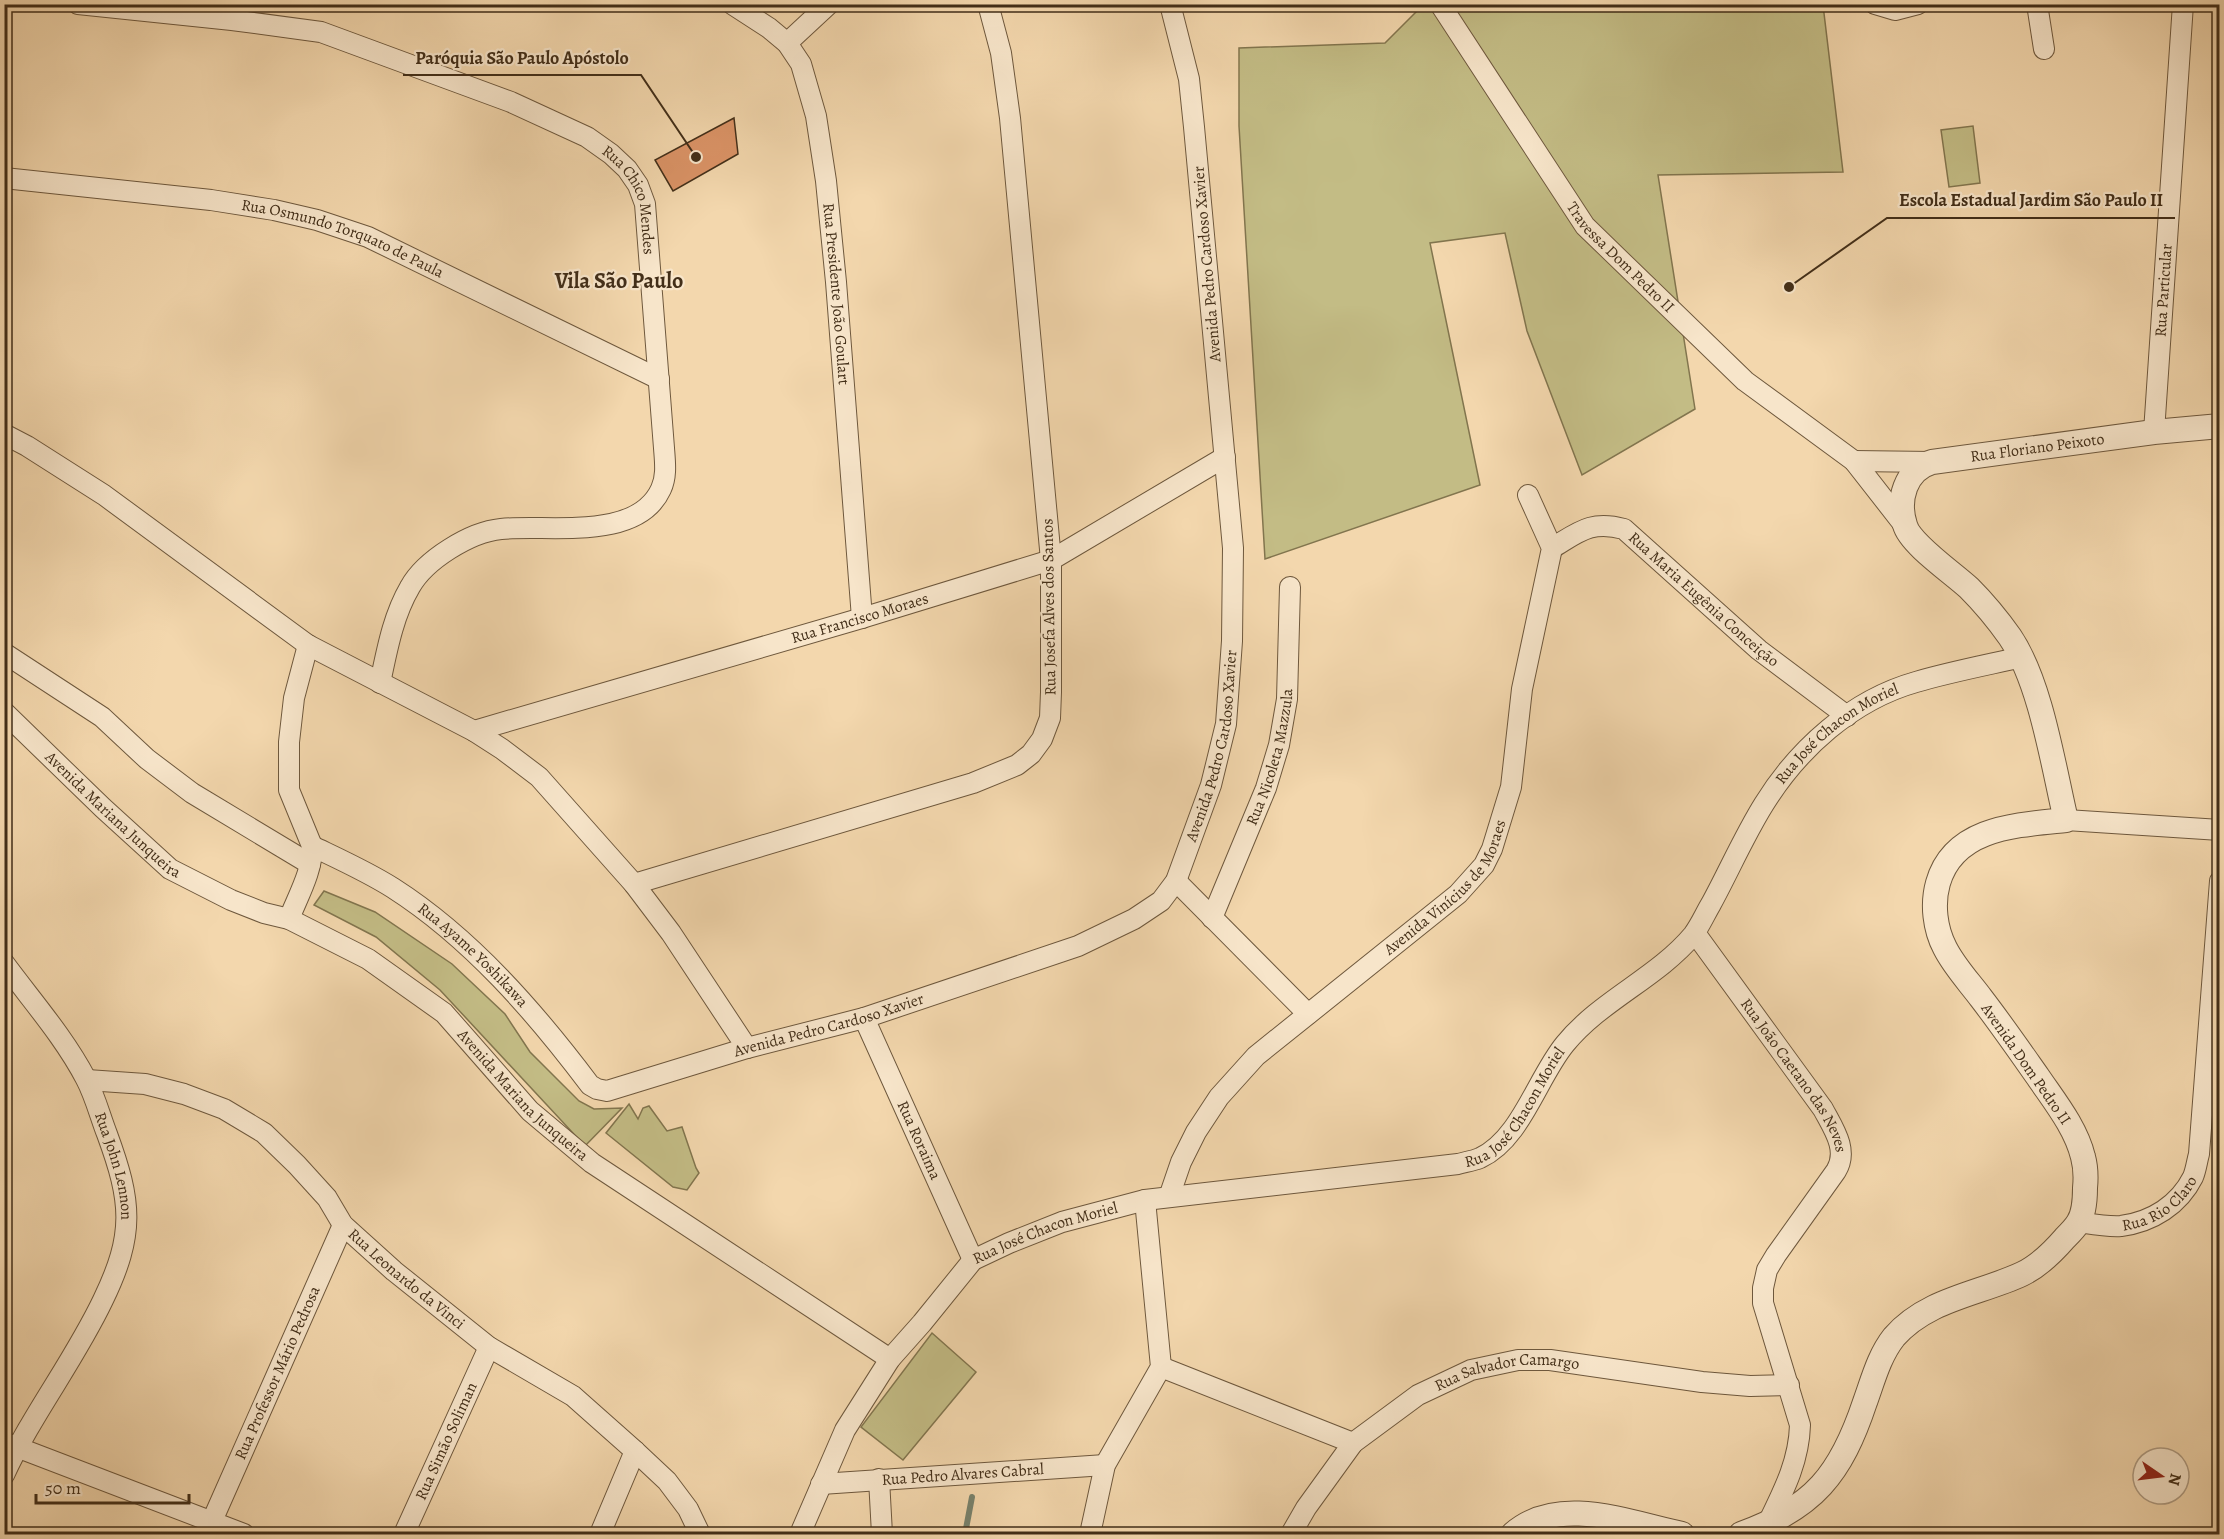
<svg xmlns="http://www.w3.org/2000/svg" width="2224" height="1539" font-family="Alegreya,serif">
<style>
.green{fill:#c3bc85;stroke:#82754e;stroke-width:1.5}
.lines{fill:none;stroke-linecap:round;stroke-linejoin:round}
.stream{stroke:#78826d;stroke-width:6}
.building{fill:#db9366;stroke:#422e18;stroke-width:1.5}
.minor-casing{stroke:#6e583d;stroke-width:22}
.tertiary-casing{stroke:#6e583d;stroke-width:26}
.minor{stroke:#f7e5ca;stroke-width:20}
.tertiary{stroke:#f7e5ca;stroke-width:24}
.labels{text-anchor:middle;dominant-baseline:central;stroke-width:4.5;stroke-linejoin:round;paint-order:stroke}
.street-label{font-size:16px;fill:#422e18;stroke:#f7e5ca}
.district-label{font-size:22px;font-weight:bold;fill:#422e18;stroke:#f7e5ca}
.leader{fill:none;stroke:#422e18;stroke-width:2}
.callout-dot{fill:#422e18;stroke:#f7e5ca;stroke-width:2}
.callout-label{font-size:18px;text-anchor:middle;font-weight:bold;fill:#422e18;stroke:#f7e5ca;stroke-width:4.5;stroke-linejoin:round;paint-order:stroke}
</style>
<rect width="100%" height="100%" fill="#f3d7ad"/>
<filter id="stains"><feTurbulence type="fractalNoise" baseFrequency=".00333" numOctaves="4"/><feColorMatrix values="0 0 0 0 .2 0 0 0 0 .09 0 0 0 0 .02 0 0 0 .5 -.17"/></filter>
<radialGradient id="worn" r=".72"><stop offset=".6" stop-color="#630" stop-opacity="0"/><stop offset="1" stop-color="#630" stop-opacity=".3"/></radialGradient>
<path class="green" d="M 1423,5 L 1823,5 L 1843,172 L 1658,175 L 1695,409 L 1582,475 L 1527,331 L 1505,233 L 1430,243 L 1480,485 L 1265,559 L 1239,126 L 1239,48 L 1385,43 Z
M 1973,126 L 1980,183 L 1949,187 L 1941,130 Z
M 324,891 L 375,912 L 452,964 L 505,1014 L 530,1052 L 579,1101 L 594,1109 L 622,1108 L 585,1146 L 440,990 L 376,937 L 314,905 Z
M 629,1104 L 638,1119 L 643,1108 L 649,1106 L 667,1131 L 682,1127 L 696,1168 L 699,1173 L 687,1190 L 673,1187 L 606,1133 Z
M 932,1333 L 976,1372 L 903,1460 L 861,1427 Z"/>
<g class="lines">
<path class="stream" d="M 965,1534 L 972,1497"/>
</g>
<path class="building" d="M 734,118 L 738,154 L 673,191 L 655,160 Z"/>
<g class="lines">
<g class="minor-casing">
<g id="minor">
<path id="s1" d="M 78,4 L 232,20 L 321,32 L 511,102 L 587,137 L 611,154 L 627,169 L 638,185 L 645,204 L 664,448 C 665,462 667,476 661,489 C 637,542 548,524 501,529 C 470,532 425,560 410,587 C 393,616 387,650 380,683"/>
<path id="s2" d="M 732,4 L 769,28 L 787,43 L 801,64 L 816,116 L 826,181 L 836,282 L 862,618"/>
<path id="s3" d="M 1440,4 L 1585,226 L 1745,381 L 1854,461 L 1904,525"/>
<path d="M 1875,4 L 1895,10 L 1918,4"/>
<path d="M 2037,4 L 2044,49"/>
<path d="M 787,43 L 829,4"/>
<path id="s4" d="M 4,178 L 211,200 L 274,210 L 317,220 L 368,237 L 659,379"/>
<path id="s5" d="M 2154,432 L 2183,4"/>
<path d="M 4,434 L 27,446 L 104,495 L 308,645 L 474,731 L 502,749 L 539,777 L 634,884 L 671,933 L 747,1048"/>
<path d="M 1854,461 L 1932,462"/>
<path id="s6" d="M 1552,548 C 1579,532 1591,520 1624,529 L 1759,650 L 1847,716"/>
<path d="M 4,653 L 102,717 L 147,759 L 192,793 L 310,864"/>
<path id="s7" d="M 4,712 L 103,808 L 170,869 L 231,900 L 264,913 L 289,919 L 368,959 L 444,1013 L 530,1111 L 592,1163 L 890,1359"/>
<path id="s8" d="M 474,731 L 862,618 L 1051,560 L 1225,457"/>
<path d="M 2066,820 L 2220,830"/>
<path id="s9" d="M 312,846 C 339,859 368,872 393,888 C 471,938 535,1012 590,1085 L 597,1089 L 607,1091 L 747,1048 L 864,1018 L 1078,946 L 1134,919 L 1161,901 L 1176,881 L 1211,785 L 1226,724 L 1232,641 L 1233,548 L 1194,127 L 1189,79 L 1170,4"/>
<path d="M 1176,881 L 1308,1014"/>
<path d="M 634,884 L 973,783 L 1017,765 L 1031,754 L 1042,739 L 1050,718 L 1051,692 L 1051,560 L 1010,118 L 1001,53 L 988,4"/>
<path id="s10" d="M 1212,918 L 1266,788 L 1279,745 L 1287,699 L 1290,587"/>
<path d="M 289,919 C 298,896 313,870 312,846 L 289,790 L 289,742 L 294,698 L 308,645"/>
<path id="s11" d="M 1695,933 L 1823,1109 C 1833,1128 1849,1150 1836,1171 L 1776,1255 L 1767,1270 L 1763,1288 L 1763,1303 L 1800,1425 C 1799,1462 1783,1492 1767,1525"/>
<path id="s12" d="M 4,963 C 32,1001 64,1037 86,1079 C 95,1096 100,1116 107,1134 C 132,1202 135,1234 103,1300 C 74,1361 32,1414 4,1475"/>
<path id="s13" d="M 864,1018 L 973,1260"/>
<path id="s14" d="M 87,1080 L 145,1084 L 184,1094 L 224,1109 L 264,1133 L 297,1165 L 327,1198 L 343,1225 L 394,1271 L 489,1347 L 573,1396 L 635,1451 L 667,1481 L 688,1509 L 700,1534"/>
<path id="s15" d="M 1169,1197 L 1181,1162 L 1196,1132 L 1219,1097 L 1256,1056 L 1458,894 L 1484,865 L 1492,849 L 1511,787 L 1522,689 L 1552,548 L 1528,495"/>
<path id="s16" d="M 2079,1222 C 2092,1224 2108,1227 2121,1226 C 2152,1222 2179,1205 2193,1177 C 2196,1170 2197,1161 2199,1154 L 2220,881"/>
<path d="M 1161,1367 L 1353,1443"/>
<path d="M 6,1443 L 244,1534"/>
<path d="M 879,1479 L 882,1534"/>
<path id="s17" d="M 821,1484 L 1105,1465"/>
<path id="s18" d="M 212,1521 L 343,1225"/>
<path id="s19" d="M 404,1534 L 489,1347"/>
<path d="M 600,1534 L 635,1451"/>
<path id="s20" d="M 800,1534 L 845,1430 L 890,1359 L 922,1323 L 973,1260 L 1009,1243 L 1062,1222 L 1145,1200 L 1458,1164 C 1465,1162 1473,1161 1480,1158 C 1521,1139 1537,1078 1565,1044 C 1601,1000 1657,978 1693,935 C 1700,926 1705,914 1711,904 C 1729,871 1744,836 1764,804 C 1798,749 1852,700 1916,682 C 1950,672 1987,665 2022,657"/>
<path d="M 1090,1534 L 1105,1465 L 1161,1367 L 1145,1200"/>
<path id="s21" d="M 1291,1534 L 1306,1508 L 1353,1443 L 1418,1395 L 1471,1370 L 1518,1360 L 1550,1360 L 1702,1382 L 1750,1386 L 1789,1385"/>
</g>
</g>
<g class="tertiary-casing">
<g id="tertiary">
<path d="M 1513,1534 C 1559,1494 1629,1523 1682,1534"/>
<path id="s22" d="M 1741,1534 C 1814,1508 1841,1474 1865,1402 C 1873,1380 1879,1356 1894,1337 C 1927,1299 1979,1294 2022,1274 C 2039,1266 2052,1253 2065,1238 C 2069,1234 2075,1228 2078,1223 C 2084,1214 2085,1199 2085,1188 C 2086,1178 2086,1168 2083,1157 C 2076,1128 2055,1102 2038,1077 C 2019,1050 2001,1024 1981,998 C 1969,982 1954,966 1945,948 C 1935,929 1932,904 1938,883 C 1954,827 2017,825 2066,820 C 2053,765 2041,683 2010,637 C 1998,620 1984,603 1969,588 C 1953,573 1910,544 1905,525 C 1897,500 1905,470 1932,462 L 2154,432 L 2220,426"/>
</g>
</g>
<use href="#minor" class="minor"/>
<use href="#tertiary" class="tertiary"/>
</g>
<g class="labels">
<g class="street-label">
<text stroke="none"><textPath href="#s1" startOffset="612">Rua Chico Mendes</textPath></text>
<text stroke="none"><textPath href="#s4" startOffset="346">Rua Osmundo Torquato de Paula</textPath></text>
<text stroke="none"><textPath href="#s3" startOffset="312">Travessa Dom Pedro II</textPath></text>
<text transform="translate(1207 264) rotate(-95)">Avenida Pedro Cardoso Xavier</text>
<text stroke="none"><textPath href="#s5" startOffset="142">Rua Particular</textPath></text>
<text stroke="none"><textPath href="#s2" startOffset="326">Rua Presidente João Goulart</textPath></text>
<text stroke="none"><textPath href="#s22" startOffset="1550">Rua Floriano Peixoto</textPath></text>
<text stroke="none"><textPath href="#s6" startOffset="184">Rua Maria Eugênia Conceição</textPath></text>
<text transform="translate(1049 607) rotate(-91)">Rua Josefa Alves dos Santos</text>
<text stroke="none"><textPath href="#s8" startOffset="402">Rua Francisco Moraes</textPath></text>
<text stroke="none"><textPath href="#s20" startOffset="1412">Rua José Chacon Moriel</textPath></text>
<text stroke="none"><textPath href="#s9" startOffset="1143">Avenida Pedro Cardoso Xavier</textPath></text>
<text stroke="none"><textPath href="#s10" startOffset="172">Rua Nicoleta Mazzula</textPath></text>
<text stroke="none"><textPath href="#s7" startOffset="150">Avenida Mariana Junqueira</textPath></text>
<text stroke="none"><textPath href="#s15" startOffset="424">Avenida Vinícius de Moraes</textPath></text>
<text stroke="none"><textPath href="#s9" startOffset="196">Rua Ayame Yoshikawa</textPath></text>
<text stroke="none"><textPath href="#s9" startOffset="621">Avenida Pedro Cardoso Xavier</textPath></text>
<text transform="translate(2026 1064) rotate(55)">Avenida Dom Pedro II</text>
<text stroke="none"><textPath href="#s11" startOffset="174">Rua João Caetano das Neves</textPath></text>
<text stroke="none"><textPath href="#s7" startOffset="654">Avenida Mariana Junqueira</textPath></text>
<text stroke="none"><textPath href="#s20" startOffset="908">Rua José Chacon Moriel</textPath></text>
<text stroke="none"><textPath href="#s13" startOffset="134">Rua Roraima</textPath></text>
<text stroke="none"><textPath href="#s12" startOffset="234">Rua John Lennon</textPath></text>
<text stroke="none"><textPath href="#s16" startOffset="88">Rua Rio Claro</textPath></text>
<text stroke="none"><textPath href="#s20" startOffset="404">Rua José Chacon Moriel</textPath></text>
<text stroke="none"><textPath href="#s14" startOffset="393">Rua Leonardo da Vinci</textPath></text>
<text stroke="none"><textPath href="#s18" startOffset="162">Rua Professor Mário Pedrosa</textPath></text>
<text stroke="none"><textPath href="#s21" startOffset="285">Rua Salvador Camargo</textPath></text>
<text stroke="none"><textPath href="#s19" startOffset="102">Rua Simão Soliman</textPath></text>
<text stroke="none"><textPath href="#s17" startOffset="142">Rua Pedro Alvares Cabral</textPath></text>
</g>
<g class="district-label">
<text x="619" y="281">Vila São Paulo</text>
</g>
</g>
<path class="leader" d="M696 157L641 75H403M1789 287L1887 218H2175"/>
<g class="callout-dot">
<circle cx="696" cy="157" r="6"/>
<circle cx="1789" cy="287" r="6"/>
</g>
<g class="callout-label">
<text x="522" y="64">Paróquia São Paulo Apóstolo</text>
<text x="2031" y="206">Escola Estadual Jardim São Paulo II</text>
</g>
<rect width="2224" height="1539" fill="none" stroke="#f3d7ad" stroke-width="24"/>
<rect x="6" y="6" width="2212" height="1527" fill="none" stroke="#422e18" stroke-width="3"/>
<rect x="12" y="12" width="2200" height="1515" fill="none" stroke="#422e18" stroke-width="1.5"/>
<g transform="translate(2161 1476) rotate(104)"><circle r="28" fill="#f7e5ca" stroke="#af9c83" stroke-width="1.5"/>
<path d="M0-4.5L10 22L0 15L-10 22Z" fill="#8f2418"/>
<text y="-9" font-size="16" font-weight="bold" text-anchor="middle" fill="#422e18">N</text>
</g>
<path d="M36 1494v9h153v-9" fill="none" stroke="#422e18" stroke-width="3"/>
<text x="45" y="1494" font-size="18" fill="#422e18" stroke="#f7e5ca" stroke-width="4.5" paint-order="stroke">50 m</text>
<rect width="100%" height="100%" filter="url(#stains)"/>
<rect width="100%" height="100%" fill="url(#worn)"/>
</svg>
